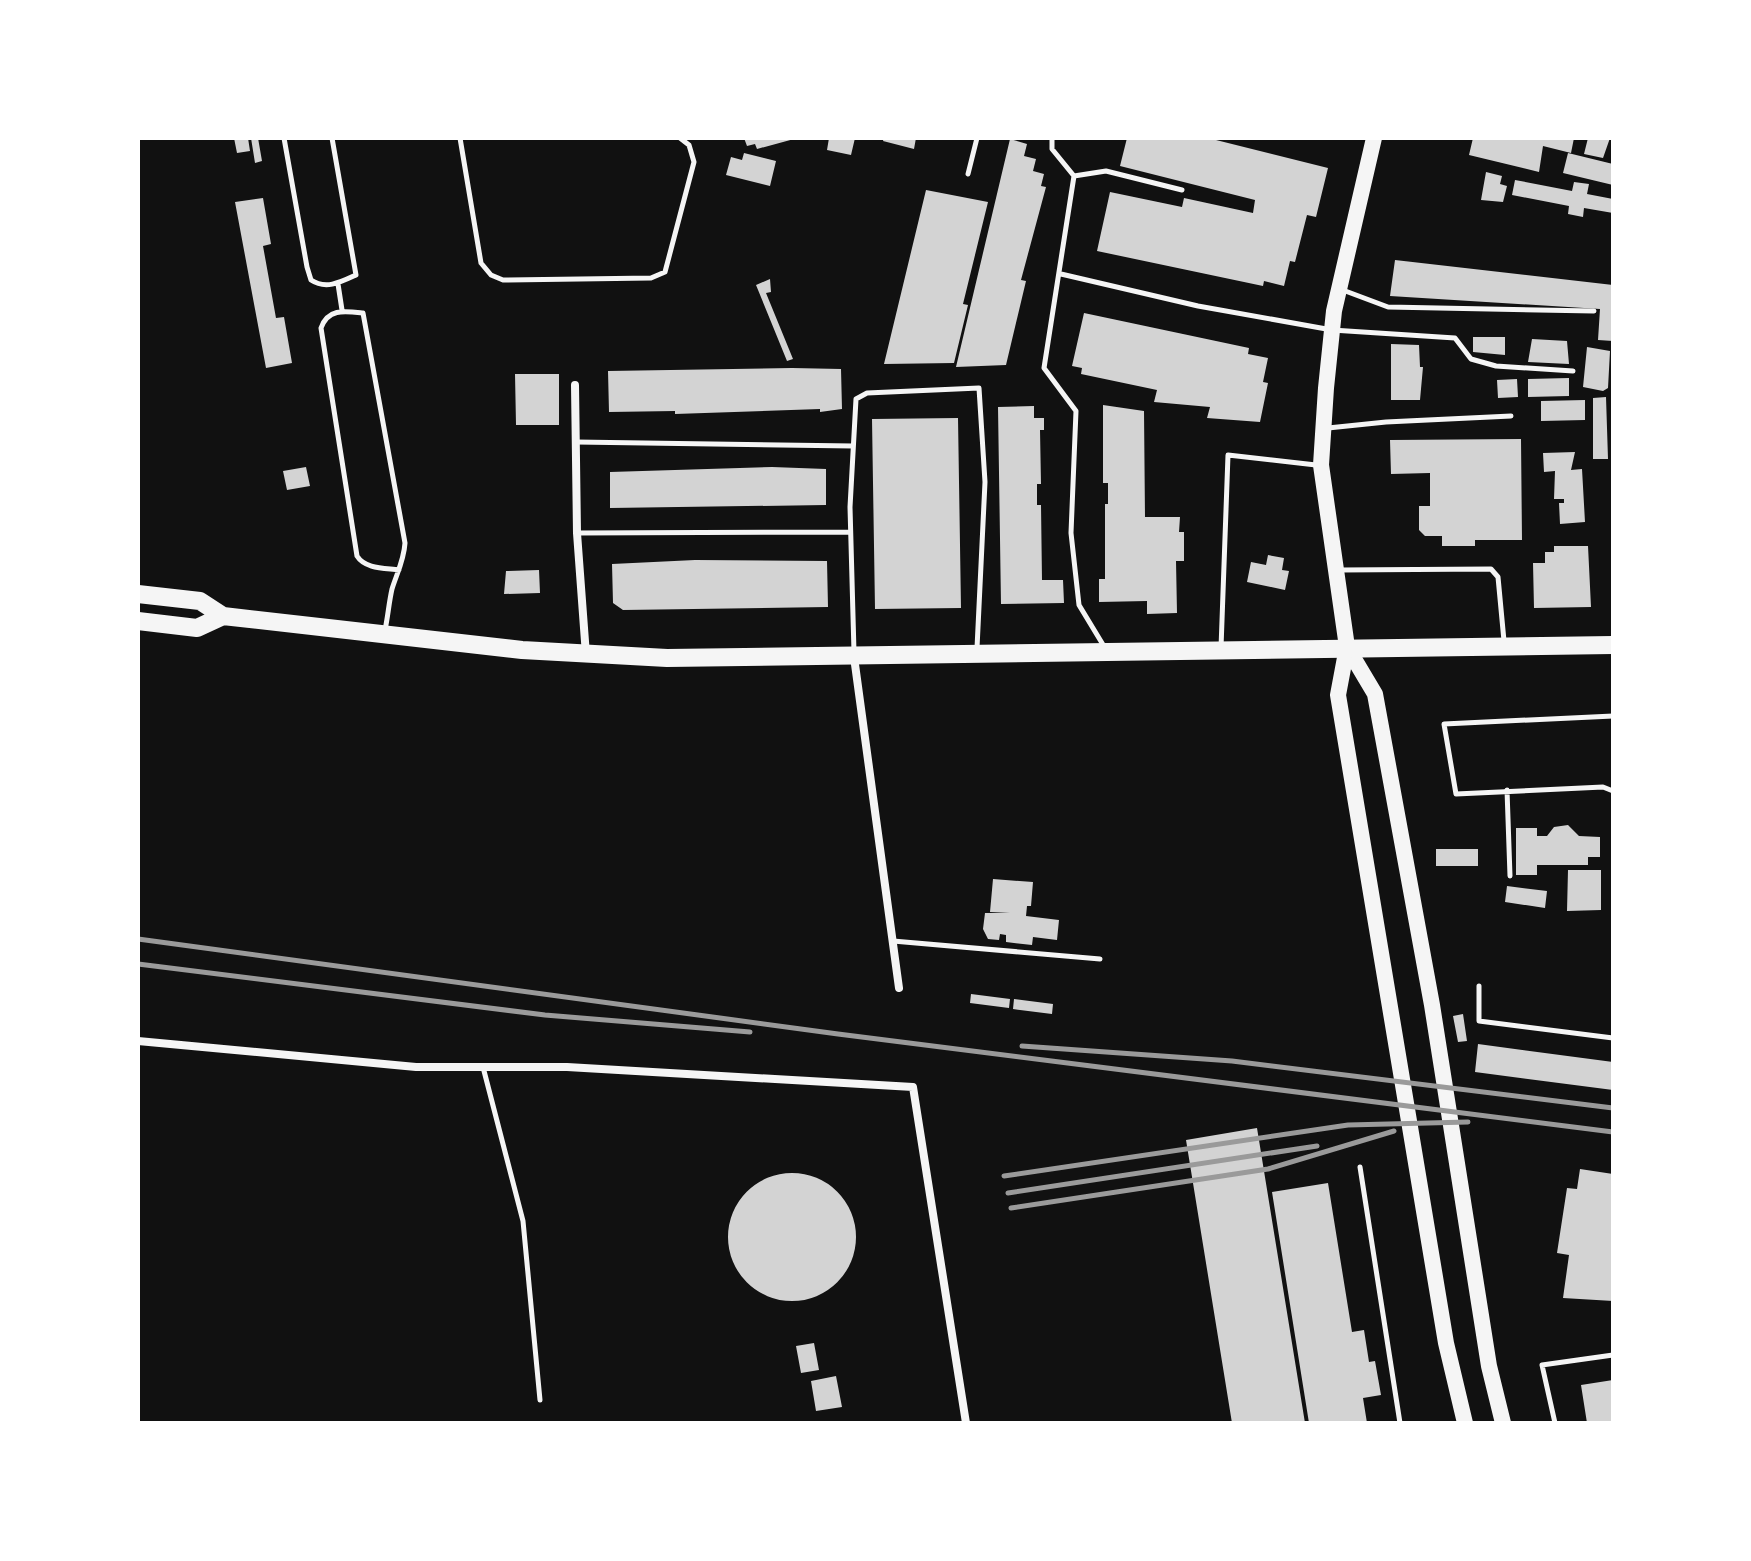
<svg xmlns="http://www.w3.org/2000/svg" width="1751" height="1561" font-family="Bitter,serif">
<style>
.building{fill:#d3d3d3}
.lines{fill:none;stroke-linecap:round;stroke-linejoin:round}
.service{stroke:#f5f5f5;stroke-width:5}
.minor{stroke:#f5f5f5;stroke-width:8}
.secondary{stroke:#f5f5f5;stroke-width:16}
.primary{stroke:#f5f5f5;stroke-width:18}
.rail{stroke:#9a9a9a;stroke-width:5}
</style>
<rect width="100%" height="100%" fill="#111"/>
<path class="building" d="M 234,138 L 248,138 L 250,151 L 237,153 Z
M 251,138 L 258,138 L 262,161 L 255,163 Z
M 744,138 L 794,138 L 794,139 L 757,149 L 755,144 L 747,146 Z
M 829,138 L 855,138 L 851,155 L 827,150 Z
M 884,138 L 916,138 L 914,149 L 883,141 Z
M 1127,138 L 1208,138 L 1328,168 L 1316,217 L 1307,215 L 1295,262 L 1290,261 L 1284,286 L 1264,281 L 1263,286 L 1097,251 L 1110,192 L 1182,207 L 1184,198 L 1253,213 L 1255,200 L 1120,166 Z
M 1473,138 L 1574,138 L 1571,153 L 1543,146 L 1539,172 L 1469,155 Z
M 1588,138 L 1610,138 L 1603,158 L 1584,154 Z
M 1010,139 L 1027,144 L 1024,156 L 1036,159 L 1033,171 L 1044,174 L 1041,186 L 1046,187 L 1021,280 L 1026,281 L 1006,365 L 956,367 Z
M 744,153 L 776,161 L 770,186 L 726,175 L 731,157 L 742,160 Z
M 1568,153 L 1613,164 L 1613,185 L 1563,173 Z
M 1486,172 L 1502,176 L 1500,184 L 1507,186 L 1503,202 L 1481,200 Z
M 1515,180 L 1572,191 L 1574,182 L 1589,184 L 1587,194 L 1613,199 L 1613,213 L 1584,208 L 1583,217 L 1568,214 L 1569,206 L 1512,195 Z
M 926,190 L 988,202 L 963,304 L 968,305 L 954,363 L 884,364 Z
M 263,198 L 271,244 L 263,246 L 276,318 L 284,317 L 292,363 L 266,368 L 235,202 Z
M 1395,260 L 1613,285 L 1613,341 L 1598,340 L 1600,309 L 1390,296 Z
M 770,279 L 771,292 L 766,293 L 793,359 L 787,361 L 756,285 Z
M 1084,313 L 1249,348 L 1248,354 L 1268,358 L 1263,382 L 1268,383 L 1260,422 L 1207,418 L 1210,407 L 1154,402 L 1157,390 L 1081,374 L 1082,368 L 1072,366 Z
M 1473,337 L 1505,337 L 1505,355 L 1473,352 Z
M 1532,339 L 1567,341 L 1569,364 L 1528,362 Z
M 1391,344 L 1419,345 L 1420,367 L 1423,367 L 1420,400 L 1391,400 Z
M 1587,347 L 1610,351 L 1608,388 L 1603,391 L 1583,387 Z
M 792,368 L 841,369 L 842,409 L 820,412 L 820,409 L 675,414 L 675,411 L 609,412 L 608,371 Z
M 515,374 L 559,374 L 559,425 L 516,425 Z
M 1569,378 L 1569,396 L 1528,397 L 1528,379 Z
M 1517,379 L 1518,397 L 1498,398 L 1497,380 Z
M 1606,397 L 1608,459 L 1593,459 L 1593,398 Z
M 1585,400 L 1585,420 L 1541,421 L 1541,401 Z
M 1103,405 L 1144,411 L 1145,517 L 1180,517 L 1179,532 L 1184,532 L 1184,561 L 1176,561 L 1177,613 L 1147,614 L 1147,601 L 1099,602 L 1099,579 L 1105,579 L 1105,504 L 1108,504 L 1108,483 L 1103,483 Z
M 1034,406 L 1034,418 L 1044,418 L 1044,430 L 1040,430 L 1041,484 L 1037,484 L 1037,505 L 1041,505 L 1042,580 L 1063,580 L 1064,603 L 1001,604 L 998,407 Z
M 958,418 L 961,608 L 875,609 L 872,419 Z
M 1521,439 L 1522,540 L 1475,540 L 1475,546 L 1442,546 L 1442,536 L 1425,536 L 1419,530 L 1419,506 L 1430,506 L 1430,473 L 1391,474 L 1390,440 Z
M 1575,452 L 1571,470 L 1582,469 L 1585,522 L 1560,524 L 1559,503 L 1564,503 L 1564,499 L 1554,499 L 1555,471 L 1544,472 L 1543,453 Z
M 306,467 L 310,486 L 287,490 L 283,471 Z
M 772,467 L 826,469 L 826,505 L 610,508 L 610,472 Z
M 1554,546 L 1588,546 L 1591,607 L 1534,608 L 1533,563 L 1545,563 L 1545,552 L 1554,552 Z
M 1268,555 L 1284,558 L 1282,570 L 1289,571 L 1285,590 L 1247,582 L 1251,562 L 1266,565 Z
M 695,560 L 827,561 L 828,607 L 623,610 L 613,603 L 612,564 Z
M 539,570 L 540,593 L 504,594 L 506,571 Z
M 1568,825 L 1579,836 L 1600,837 L 1600,857 L 1588,857 L 1588,865 L 1537,865 L 1537,875 L 1516,875 L 1516,828 L 1537,828 L 1537,836 L 1547,836 L 1554,827 Z
M 1436,849 L 1478,849 L 1478,866 L 1436,866 Z
M 1568,870 L 1601,870 L 1601,910 L 1567,911 Z
M 993,879 L 1033,882 L 1031,906 L 1027,906 L 1026,916 L 1059,920 L 1057,940 L 1033,937 L 1032,945 L 1006,942 L 1006,935 L 1000,934 L 999,940 L 988,939 L 983,929 L 985,913 L 1010,913 L 990,912 Z
M 1507,886 L 1547,891 L 1545,908 L 1505,902 Z
M 971,994 L 1010,999 L 1009,1008 L 970,1003 Z
M 1014,999 L 1053,1004 L 1052,1014 L 1013,1009 Z
M 1463,1014 L 1467,1041 L 1458,1042 L 1453,1016 Z
M 1478,1044 L 1613,1062 L 1613,1090 L 1475,1072 Z
M 1257,1128 L 1305,1423 L 1232,1423 L 1186,1140 Z
M 1580,1169 L 1613,1174 L 1613,1301 L 1563,1298 L 1569,1255 L 1557,1253 L 1567,1188 L 1577,1189 Z
M728 1237a64 64 0 1 1 128 0a64 64 0 1 1-128 0Z
M 1328,1183 L 1352,1332 L 1364,1330 L 1369,1362 L 1375,1361 L 1381,1395 L 1363,1398 L 1367,1423 L 1309,1423 L 1272,1192 Z
M 814,1343 L 819,1370 L 801,1373 L 796,1346 Z
M 836,1376 L 842,1407 L 816,1411 L 811,1381 Z
M 1613,1380 L 1613,1422 L 1587,1423 L 1581,1385 Z"/>
<g class="lines">
<path class="service" d="M 284,138 L 307,267 L 311,280 C 326,290 341,282 356,275 L 332,138
M 460,138 L 481,263 L 491,275 L 503,280 L 651,278 L 665,272 L 694,162 L 689,145 L 680,138
M 1052,138 L 1052,149 L 1074,176
M 968,174 L 977,138
M 1061,274 L 1198,306 L 1332,330 L 1455,338 L 1471,359 L 1496,366 L 1573,371
M 338,284 L 342,310
M 1340,289 L 1388,307 L 1594,311
M 1328,428 L 1386,422 L 1511,416
M 576,442 L 853,446
M 577,533 L 850,532
M 1340,570 L 1491,569 L 1498,577 L 1504,641
M 385,630 C 388,616 389,602 392,589 C 397,573 404,560 405,543 L 363,313 C 345,311 328,308 321,328 L 357,556 C 365,569 385,568 399,570
M 1105,648 L 1079,605 L 1071,533 L 1076,411 L 1044,368 L 1074,176 L 1106,171 L 1182,190
M 1221,648 L 1228,455 L 1316,465
M 854,652 L 850,507 L 856,399 L 867,393 L 979,388 L 985,482 L 977,648
M 1613,716 L 1444,724 L 1456,794 L 1603,787 L 1613,791
M 1507,790 L 1510,876
M 893,941 L 1100,959
M 1479,986 L 1479,1021 L 1613,1038
M 483,1067 L 523,1221 L 540,1400
M 1360,1167 L 1400,1423
M 1555,1423 L 1542,1365 L 1613,1355"/>
<path class="minor" d="M 575,385 L 577,533 L 586,655
M 854,657 L 899,988
M 138,1041 L 416,1067 L 567,1067 L 913,1087 L 966,1423"/>
<path class="secondary" d="M 1374,138 L 1334,311 L 1326,388 L 1321,465 L 1347,647 L 1338,695 L 1446,1343 L 1465,1423
M 1347,647 L 1375,694 L 1432,1005 L 1489,1366 L 1503,1423"/>
<path class="primary" d="M 138,594 L 200,601 L 223,616 L 522,650 L 667,658 L 1613,645
M 138,621 L 197,628 L 223,616"/>
<path class="rail" d="M 138,939 L 838,1034 L 1613,1132
M 138,964 L 545,1015 L 750,1032
M 1022,1046 L 1232,1061 L 1613,1108
M 1004,1176 L 1348,1125 L 1468,1122
M 1008,1193 L 1317,1146
M 1011,1208 L 1268,1169 L 1394,1131"/>
</g>
<rect width="1751" height="1561" fill="none" stroke="#ffffff" stroke-width="280"/>
</svg>
